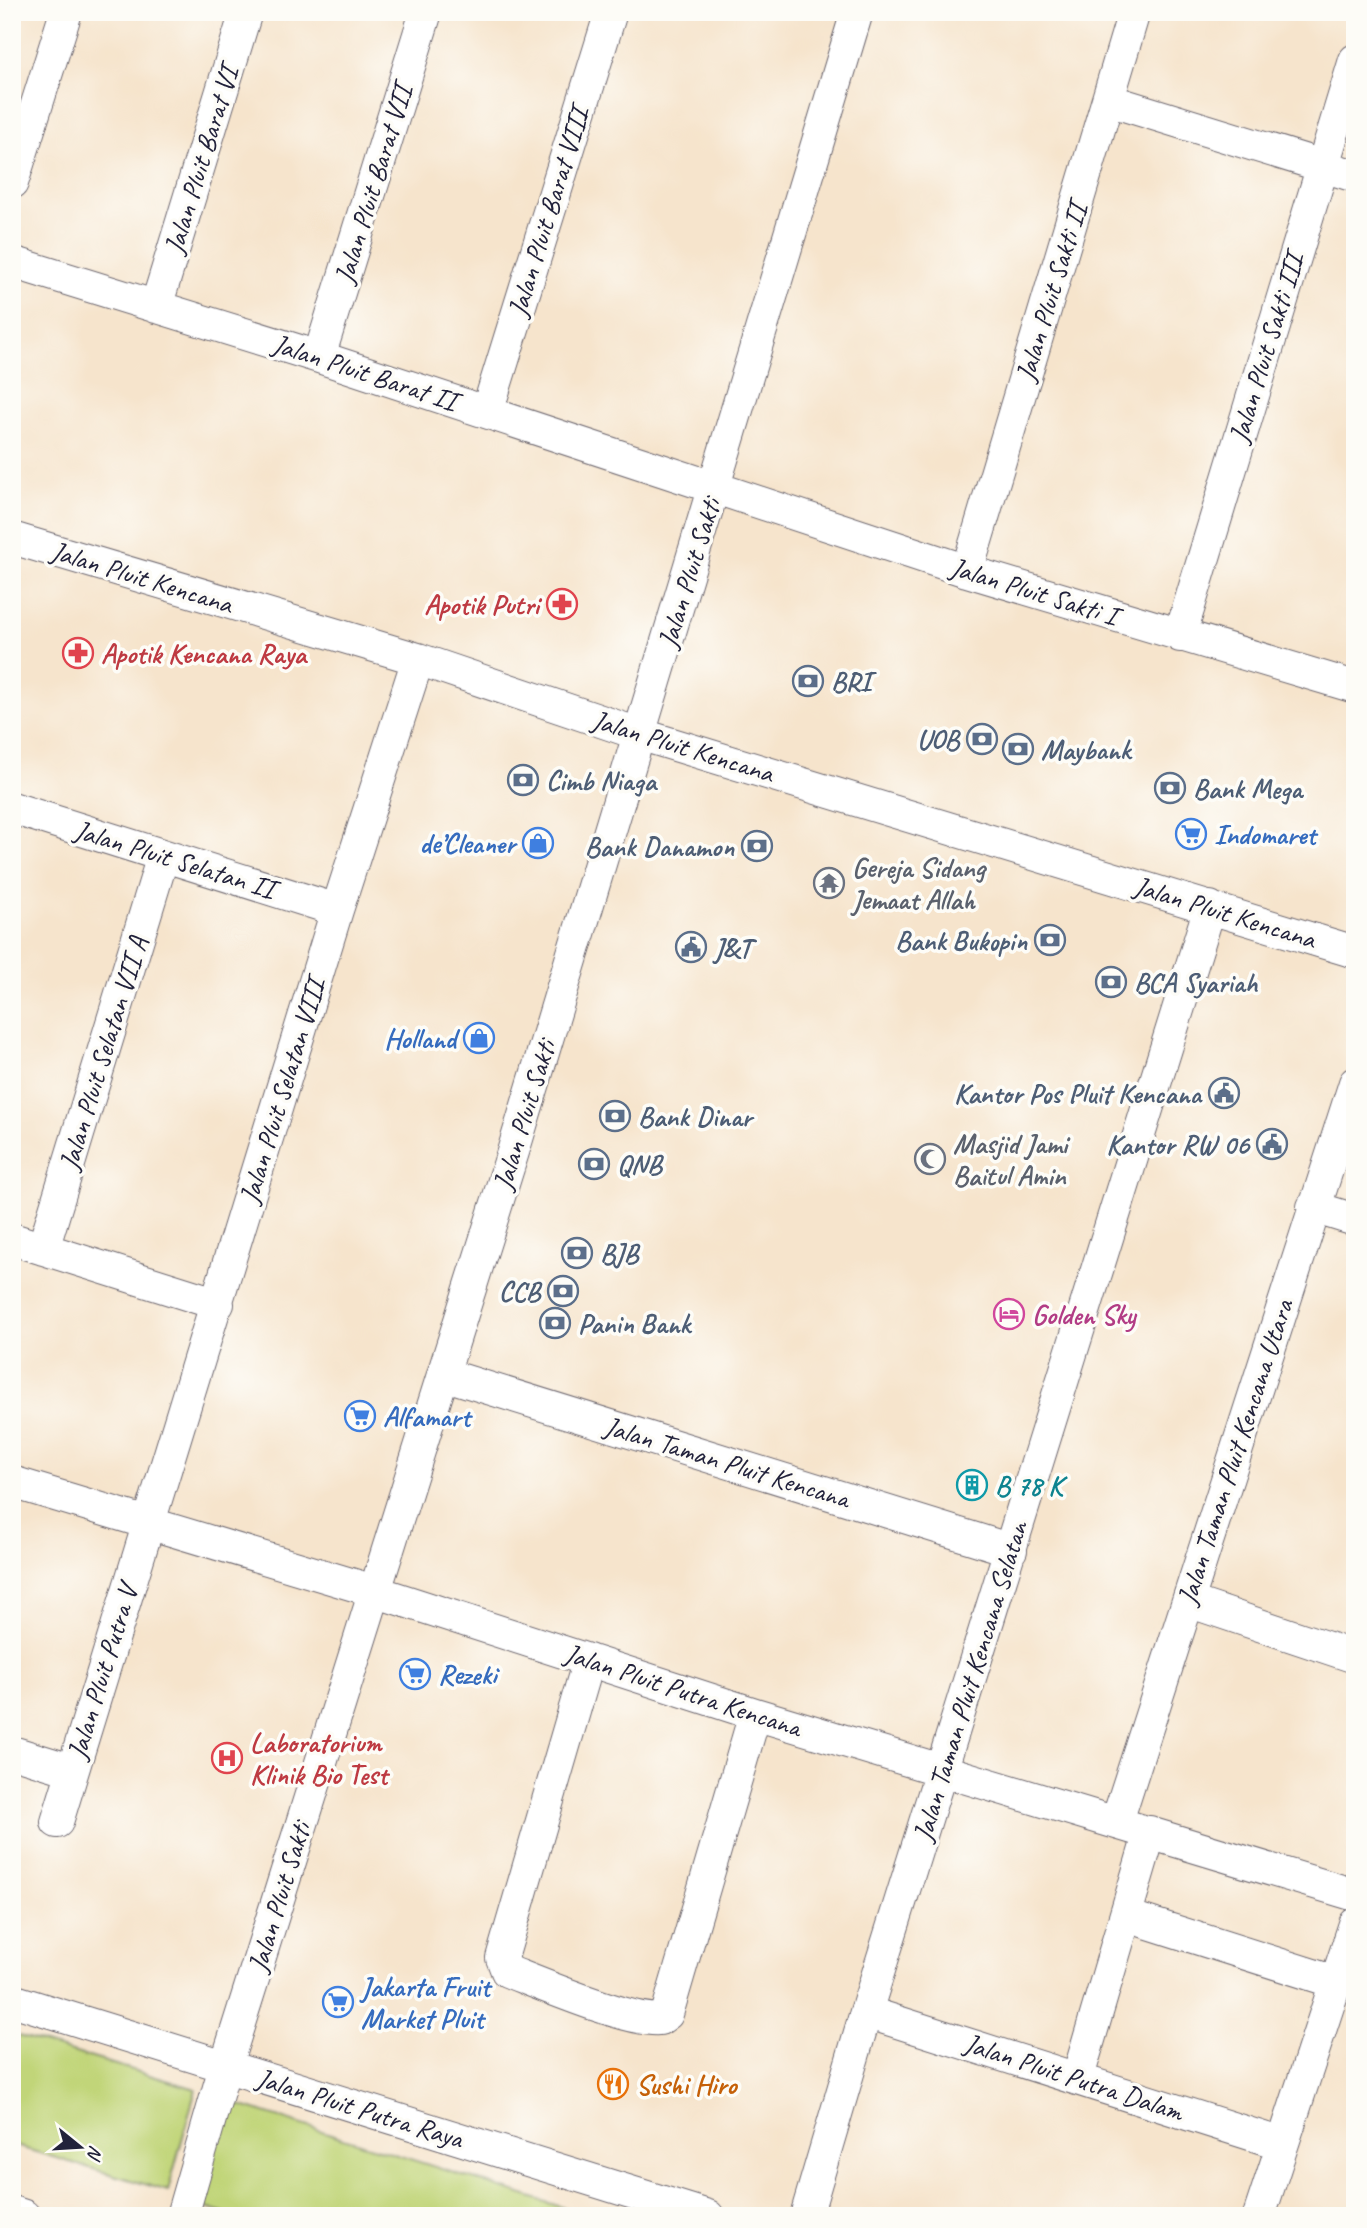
<svg xmlns="http://www.w3.org/2000/svg" width="1367" height="2228" font-family="Caveat,sans-serif">
<style>
.green{fill:#c1d579;stroke:#727c5a;stroke-width:2}
.lines{fill:none;stroke-linecap:round;stroke-linejoin:round}
.minor-casing{stroke:#6c666e;stroke-width:34}
.minor{stroke:#fff;stroke-width:32}
.labels{text-anchor:middle;dominant-baseline:central;stroke-width:7;stroke-linejoin:round;paint-order:stroke}
.street-label{font-size:28px;fill:#22223b;stroke:#fdfcf7}
.health-label{font-size:28px;font-weight:bold;fill:#be3a42;stroke:#fdfcf7;text-anchor:start}
.service-label{font-size:28px;font-weight:bold;fill:#4e5e75;stroke:#fdfcf7;text-anchor:start}
.shop-label{font-size:28px;font-weight:bold;fill:#366cbe;stroke:#fdfcf7;text-anchor:start}
.worship-label{font-size:28px;font-weight:bold;fill:#5b616d;stroke:#fdfcf7;text-anchor:start}
.hotel-label{font-size:28px;font-weight:bold;fill:#b23c85;stroke:#fdfcf7;text-anchor:start}
.culture-label{font-size:28px;font-weight:bold;fill:#0d838f;stroke:#fdfcf7;text-anchor:start}
.food-label{font-size:28px;font-weight:bold;fill:#c56008;stroke:#fdfcf7;text-anchor:start}
</style>
<rect width="100%" height="100%" fill="#fdfcf7"/>
<filter id="ink" filterUnits="userSpaceOnUse"><feTurbulence type="fractalNoise" baseFrequency=".0143" numOctaves="2"/><feDisplacementMap in="SourceGraphic" scale="14" xChannelSelector="R" yChannelSelector="G"/><feConvolveMatrix kernelMatrix="1 2 1 2 8 2 1 2 1" color-interpolation-filters="sRGB"/></filter>
<filter id="wash" filterUnits="userSpaceOnUse"><feTurbulence type="fractalNoise" baseFrequency=".00686" numOctaves="4" result="noise"/><feDisplacementMap in="SourceGraphic" scale="28" xChannelSelector="R" yChannelSelector="G"/><feGaussianBlur stdDeviation="1.57" result="paint"/><feColorMatrix in="noise" values="0 0 0 0 0 0 0 0 0 0 0 0 0 0 0 0 0 1.4 0 .05"/><feComposite in="paint" operator="in"/></filter>
<g filter="url(#wash)">
<rect width="100%" height="100%" fill="#f6e4cc"/>
<path class="green" d="M 12,2034 L 196,2089 L 168,2191 L 12,2145 Z
M 227,2101 L 590,2216 L 232,2216 L 194,2204 Z"/>
</g>
<g filter="url(#ink)">
<g class="lines">
<g class="minor-casing">
<path id="minor" d="M 1108,100 L 1355,176
M 12,183 L 66,12
M 12,262 L 319,357 L 967,571 L 1355,687
M 156,307 L 246,12
M 319,357 L 426,12
M 487,412 L 611,12
M 12,538 L 418,659 L 639,734 L 1355,952
M 967,571 L 1134,12
M 1180,636 L 1355,60
M 12,808 L 337,910
M 1313,1207 L 1355,1220
M 12,1239 L 218,1304
M 43,1249 L 163,856
M 443,1374 L 1011,1550
M 12,1482 L 374,1591 L 755,1714 L 1355,1895
M 1188,1601 L 1355,1657
M 589,1660 L 502,1958 L 507,1971 C 538,1983 632,2023 660,2019 L 667,2014 L 755,1714
M 12,1752 L 71,1770
M 1117,1821 L 1355,1083
M 57,1822 L 337,910 L 418,659
M 1127,1916 L 1335,1982
M 12,2000 L 708,2216
M 866,2012 L 1282,2144
M 1078,2077 L 1150,1832
M 12,2212 L 24,2216
M 182,2216 L 220,2084 L 513,1152 L 857,12
M 806,2216 L 866,2012 L 1210,907
M 1259,2216 L 1355,1924"/>
</g>
<use href="#minor" class="minor"/>
</g>
</g>
<defs>
<g id="pharmacy-ring" transform="scale(1.575)"><circle r="9.5" fill="#fdfcf7" stroke="#e0444e" stroke-width="1.5"/><path d="M-2-6h4v4h4v4h-4v4h-4v-4h-4v-4h4Z" fill="#e0444e"/></g>
<g id="bank-ring" transform="scale(1.575)"><circle r="9.5" fill="#fdfcf7" stroke="#5c6f8a" stroke-width="1.5"/><path d="M-6-4H6V4H-6ZM0-2.3a2.3 2.3 0 1 0 0 4.6a2.3 2.3 0 1 0 0-4.6Z" fill="#5c6f8a"/></g>
<g id="supermarket-ring" transform="scale(1.575)"><circle r="9.5" fill="#fdfcf7" stroke="#3f7fe0" stroke-width="1.5"/><path d="M-6-5.5h2.5l.6 2H6L4.5 2H-2.5L-4.4-4H-6ZM-1.5 3.2a1.3 1.3 0 1 0 .1 0ZM3 3.2a1.3 1.3 0 1 0 .1 0Z" fill="#3f7fe0"/></g>
<g id="shop-ring" transform="scale(1.575)"><circle r="9.5" fill="#fdfcf7" stroke="#3f7fe0" stroke-width="1.5"/><path d="M-5-2.5h2.3a2.7 3.5 0 0 1 5.4 0H5L5.5 6h-11ZM-1.5-2.5h3a1.5 2.3 0 0 0-3 0Z" fill="#3f7fe0"/></g>
<g id="temple-ring" transform="scale(1.575)"><circle r="9.5" fill="#fdfcf7" stroke="#6b7280" stroke-width="1.5"/><path d="M0-6L5-2H3V0L6.5 2.5H4V6H1.5V3h-3V6H-4V2.5H-6.5L-3 0V-2H-5Z" fill="#6b7280"/></g>
<g id="civic-ring" transform="scale(1.575)"><circle r="9.5" fill="#fdfcf7" stroke="#5c6f8a" stroke-width="1.5"/><path d="M-.6-6.5H3V-4.5H.6V-3L4-1V1h2V6H-6V1h2V-1L-.6-3ZM-1.2 2.5V6h2.4V2.5Z" fill="#5c6f8a"/></g>
<g id="mosque-ring" transform="scale(1.575)"><circle r="9.5" fill="#fdfcf7" stroke="#6b7280" stroke-width="1.5"/><path d="M3.5-4.9A6 6 0 1 0 3.5 4.9A5 5 0 1 1 3.5-4.9Z" fill="#6b7280"/></g>
<g id="hotel-ring" transform="scale(1.575)"><circle r="9.5" fill="#fdfcf7" stroke="#d1479c" stroke-width="1.5"/><path d="M-6-4.5h1.5V1H6V5H4.5V3h-9V5H-6ZM-4 0a1.8 1.8 0 1 1 3.6 0ZM.5 0V-2.5h3Q6-2.5 6 0Z" fill="#d1479c"/></g>
<g id="building-ring" transform="scale(1.575)"><circle r="9.5" fill="#fdfcf7" stroke="#0f9aa8" stroke-width="1.5"/><path d="M-4-6H4V6H1V3H-1V6H-4ZM-2.5-4.3h1.7v1.8h-1.7ZM.8-4.3h1.7v1.8H.8ZM-2.5-1h1.7V.8h-1.7ZM.8-1h1.7V.8H.8Z" fill="#0f9aa8"/></g>
<g id="hospital-ring" transform="scale(1.575)"><circle r="9.5" fill="#fdfcf7" stroke="#e0444e" stroke-width="1.5"/><path d="M-5-5h3v3.5h4V-5h3V5h-3V1.5h-4V5h-3Z" fill="#e0444e"/></g>
<g id="restaurant-ring" transform="scale(1.575)"><circle r="9.5" fill="#fdfcf7" stroke="#e8710a" stroke-width="1.5"/><path d="M-5-6h1v4h1v-4h1v4h1v-4h1v5L-1.5 .5V6h-2V.5L-5-1ZM5-6V6H3V1.5H1.5Q1.5-4 5-6Z" fill="#e8710a"/></g>
</defs>
<g fill-rule="evenodd">
<use href="#pharmacy-ring" x="562" y="604"/>
<use href="#pharmacy-ring" x="78" y="653"/>
<use href="#bank-ring" x="808" y="681"/>
<use href="#bank-ring" x="982" y="739"/>
<use href="#bank-ring" x="1018" y="749"/>
<use href="#bank-ring" x="523" y="780"/>
<use href="#bank-ring" x="1170" y="788"/>
<use href="#supermarket-ring" x="1191" y="834"/>
<use href="#shop-ring" x="538" y="843"/>
<use href="#bank-ring" x="757" y="846"/>
<use href="#temple-ring" x="829" y="883"/>
<use href="#bank-ring" x="1050" y="940"/>
<use href="#civic-ring" x="691" y="947"/>
<use href="#bank-ring" x="1111" y="982"/>
<use href="#shop-ring" x="479" y="1038"/>
<use href="#civic-ring" x="1224" y="1093"/>
<use href="#bank-ring" x="615" y="1116"/>
<use href="#civic-ring" x="1272" y="1144"/>
<use href="#mosque-ring" x="930" y="1159"/>
<use href="#bank-ring" x="594" y="1164"/>
<use href="#bank-ring" x="577" y="1253"/>
<use href="#bank-ring" x="563" y="1291"/>
<use href="#hotel-ring" x="1009" y="1314"/>
<use href="#bank-ring" x="555" y="1323"/>
<use href="#supermarket-ring" x="360" y="1416"/>
<use href="#building-ring" x="972" y="1485"/>
<use href="#supermarket-ring" x="415" y="1674"/>
<use href="#hospital-ring" x="227" y="1758"/>
<use href="#supermarket-ring" x="338" y="2002"/>
<use href="#restaurant-ring" x="613" y="2084"/>
</g>
<g class="labels">
<g class="street-label">
<text transform="translate(201 160) rotate(-73)">Jalan Pluit Barat VI</text>
<text transform="translate(373 184) rotate(-73)">Jalan Pluit Barat VII</text>
<text transform="translate(548 212) rotate(-73)">Jalan Pluit Barat VIII</text>
<text transform="translate(1051 292) rotate(-73)">Jalan Pluit Sakti II</text>
<text transform="translate(1266 348) rotate(-73)">Jalan Pluit Sakti III</text>
<text transform="translate(365 372) rotate(18)">Jalan Pluit Barat II</text>
<text transform="translate(689 573) rotate(-73)">Jalan Pluit Sakti</text>
<text transform="translate(142 577) rotate(17)">Jalan Pluit Kencana</text>
<text transform="translate(1034 591) rotate(17)">Jalan Pluit Sakti I</text>
<text transform="translate(683 746) rotate(17)">Jalan Pluit Kencana</text>
<text transform="translate(175 859) rotate(17)">Jalan Pluit Selatan II</text>
<text transform="translate(1225 912) rotate(17)">Jalan Pluit Kencana</text>
<text transform="translate(103 1053) rotate(-73)">Jalan Pluit Selatan VII A</text>
<text transform="translate(282 1091) rotate(-73)">Jalan Pluit Selatan VIII</text>
<text transform="translate(524 1115) rotate(-73)">Jalan Pluit Sakti</text>
<text transform="translate(1235 1452) rotate(-72)">Jalan Taman Pluit Kencana Utara</text>
<text transform="translate(727 1462) rotate(17)">Jalan Taman Pluit Kencana</text>
<text transform="translate(102 1672) rotate(-73)">Jalan Pluit Putra V</text>
<text transform="translate(970 1681) rotate(-73)">Jalan Taman Pluit Kencana Selatan</text>
<text transform="translate(683 1690) rotate(18)">Jalan Pluit Putra Kencana</text>
<text transform="translate(279 1897) rotate(-73)">Jalan Pluit Sakti</text>
<text transform="translate(1074 2077) rotate(18)">Jalan Pluit Putra Dalam</text>
<text transform="translate(360 2108) rotate(17)">Jalan Pluit Putra Raya</text>
</g>
<g class="health-label">
<text x="539" y="604" text-anchor="end">Apotik Putri</text>
<text x="101" y="653">Apotik Kencana Raya</text>
<text x="250" y="1742">Laboratorium<tspan x="250" dy="32">Klinik Bio Test</tspan></text>
</g>
<g class="service-label">
<text x="831" y="681">BRI</text>
<text x="959" y="739" text-anchor="end">UOB</text>
<text x="1041" y="749">Maybank</text>
<text x="546" y="780">Cimb Niaga</text>
<text x="1193" y="788">Bank Mega</text>
<text x="734" y="846" text-anchor="end">Bank Danamon</text>
<text x="1027" y="940" text-anchor="end">Bank Bukopin</text>
<text x="714" y="947">J&amp;T</text>
<text x="1134" y="982">BCA Syariah</text>
<text x="1201" y="1093" text-anchor="end">Kantor Pos Pluit Kencana</text>
<text x="638" y="1116">Bank Dinar</text>
<text x="1249" y="1144" text-anchor="end">Kantor RW 06</text>
<text x="617" y="1164">QNB</text>
<text x="600" y="1253">BJB</text>
<text x="540" y="1291" text-anchor="end">CCB</text>
<text x="578" y="1323">Panin Bank</text>
</g>
<g class="shop-label">
<text x="1214" y="834">Indomaret</text>
<text x="515" y="843" text-anchor="end">de’Cleaner</text>
<text x="456" y="1038" text-anchor="end">Holland</text>
<text x="383" y="1416">Alfamart</text>
<text x="438" y="1674">Rezeki</text>
<text x="361" y="1986">Jakarta Fruit<tspan x="361" dy="32">Market Pluit</tspan></text>
</g>
<g class="worship-label">
<text x="852" y="867">Gereja Sidang<tspan x="852" dy="32">Jemaat Allah</tspan></text>
<text x="953" y="1143">Masjid Jami<tspan x="953" dy="32">Baitul Amin</tspan></text>
</g>
<g class="hotel-label">
<text x="1032" y="1314">Golden Sky</text>
</g>
<g class="culture-label">
<text x="995" y="1485">B 78 K</text>
</g>
<g class="food-label">
<text x="636" y="2084">Sushi Hiro</text>
</g>
</g>
<rect width="1367" height="2228" fill="none" stroke="#fdfcf7" stroke-width="42"/>
<g transform="translate(80 2147) rotate(108)" stroke="#fdfcf7" stroke-width="5" paint-order="stroke">
<path d="M0-5L12 26L0 18L-12 26Z" fill="#22223b"/>
<text y="-10" font-size="19" font-weight="bold" text-anchor="middle" fill="#22223b">N</text>
</g>
</svg>
